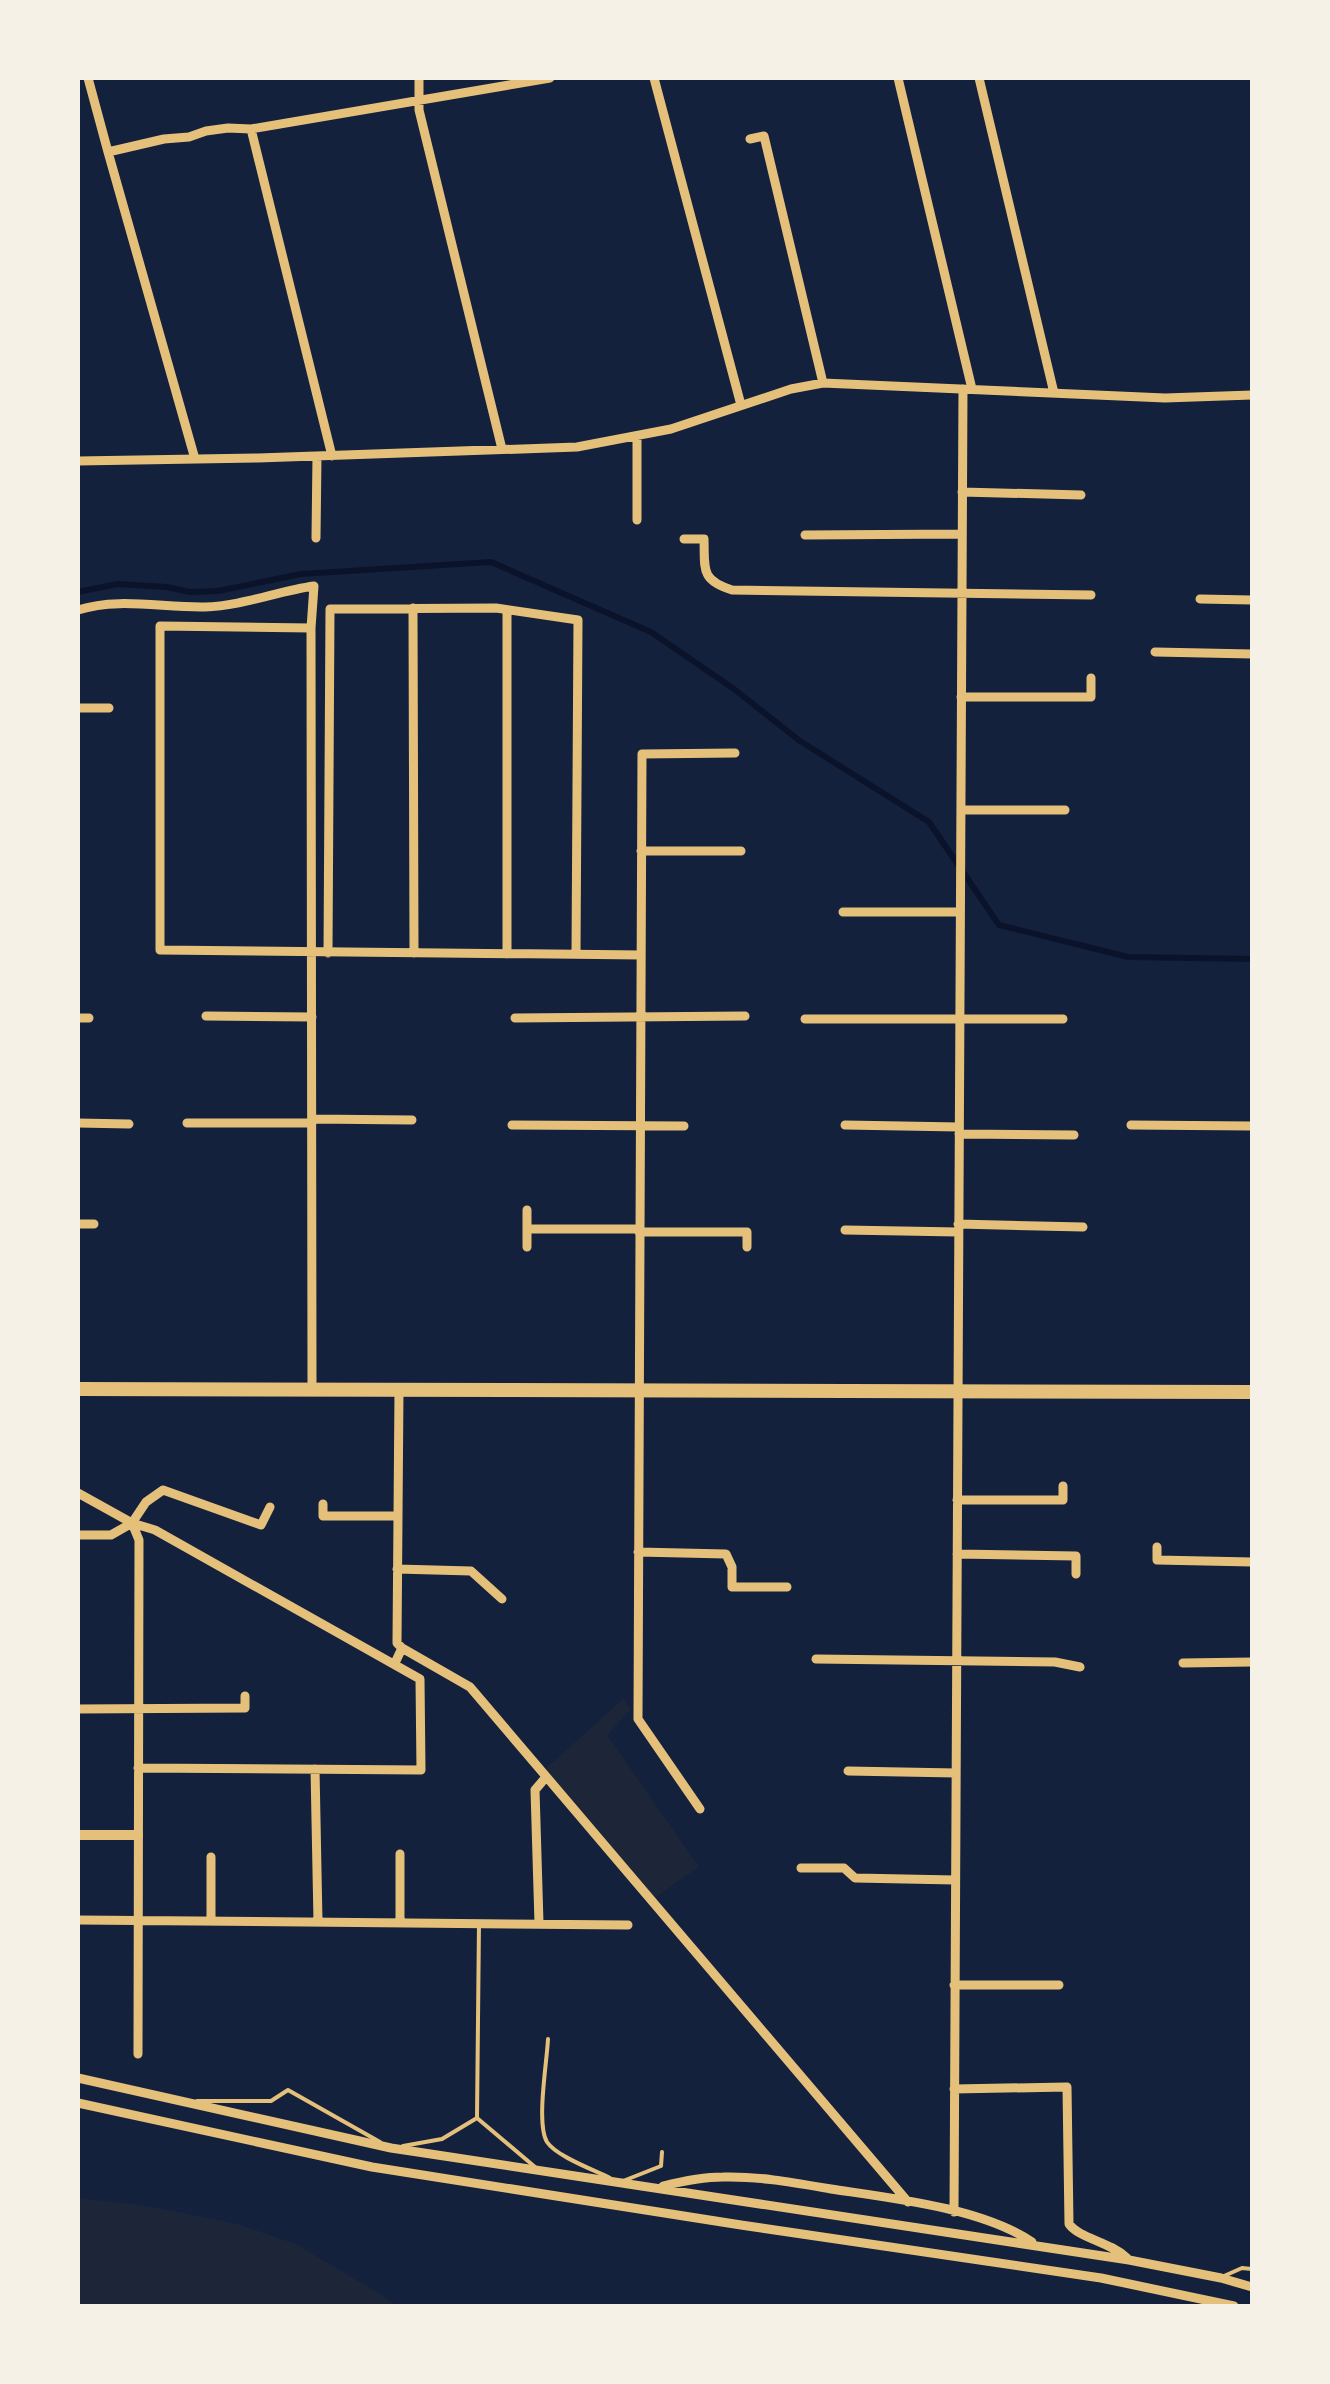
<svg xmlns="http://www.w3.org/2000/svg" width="1330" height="2384" font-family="'Archivo Narrow',sans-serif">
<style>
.green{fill:#1d2539}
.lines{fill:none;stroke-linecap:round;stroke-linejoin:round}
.stream{stroke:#0b132b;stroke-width:6}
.service{stroke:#e5c07b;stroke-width:4}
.minor{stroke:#e5c07b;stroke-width:9}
.tertiary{stroke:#e5c07b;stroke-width:10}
.primary{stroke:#e5c07b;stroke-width:14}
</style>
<rect width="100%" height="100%" fill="#14213d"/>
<path class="green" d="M 623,1699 L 631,1709 L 607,1735 L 699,1867 L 651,1900 L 542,1772 Z
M 78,2198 L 147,2206 L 237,2224 L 296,2244 L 380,2294 L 397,2306 L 78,2306 Z"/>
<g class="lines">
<path class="stream" d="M 78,592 L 117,584 L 167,587 L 190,592 L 218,591 L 301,574 L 491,562 L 651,632 L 734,689 L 800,741 L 929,822 L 999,925 L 1128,957 L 1252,959"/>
<path class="service" d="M 479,1923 L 477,2118 L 535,2167
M 548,2039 C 547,2062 536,2124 547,2142 C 556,2156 594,2170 610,2178
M 197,2101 L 271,2101 L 288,2090 L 380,2142
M 403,2146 L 442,2139 L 477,2118
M 623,2181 L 661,2166 L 662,2152
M 1224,2276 L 1242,2268 L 1252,2269"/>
<path class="minor" d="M 88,78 L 108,152 L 164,139 L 189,137 L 206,131 L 228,128 L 251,129 L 332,456
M 419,78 L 419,110 L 502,449
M 654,78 L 741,405
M 898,78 L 972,389
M 979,78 L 1054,393
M 251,129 L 550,78
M 750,139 L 764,136 L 823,383
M 108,152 L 195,459
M 637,436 L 637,520
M 78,461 L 258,458 L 577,447 L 671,429 L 791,389 L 823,383 L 1165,398 L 1252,395
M 962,492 L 1081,495
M 805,535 L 962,534
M 316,538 L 317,456
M 684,539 L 704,539 C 705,569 700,580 732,590 L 1091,595
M 1200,599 L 1252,600
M 413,608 L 414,953
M 78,610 C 118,597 163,608 205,607 C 242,606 278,591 314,586 L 311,628 L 312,1389
M 507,610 L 507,954
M 311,628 L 160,626 L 160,950 L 641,955
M 1155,652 L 1252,654
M 961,697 L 1091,697 L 1091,678
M 78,708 L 109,708
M 961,810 L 1065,810
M 641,851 L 741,851
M 843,912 L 960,912
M 328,953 L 330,609 L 496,608 L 578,620 L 576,954
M 206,1016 L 312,1017
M 78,1018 L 89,1018
M 515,1018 L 745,1016
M 805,1019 L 1063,1019
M 312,1119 L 412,1120
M 78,1123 L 129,1124
M 187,1123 L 312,1123
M 512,1125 L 684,1126
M 845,1125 L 959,1127
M 1131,1125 L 1252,1126
M 959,1134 L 1074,1135
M 527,1210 L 527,1247
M 78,1224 L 94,1224
M 958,1224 L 1083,1227
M 527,1229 L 639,1229
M 845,1230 L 958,1232
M 639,1232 L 747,1232 L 747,1247
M 78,1493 L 132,1523 L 155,1530 L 420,1679 L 421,1770 L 138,1768
M 957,1500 L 1063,1500 L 1063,1486
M 323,1504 L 323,1516 L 398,1516
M 132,1523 L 139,1540 L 138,2054
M 78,1535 L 111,1535 L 132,1523 L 146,1502 L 163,1490 L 261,1525 L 270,1507
M 1157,1547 L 1157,1560 L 1252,1562
M 638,1552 L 726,1554 L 732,1567 L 732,1587 L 787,1587
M 957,1554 L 1076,1556 L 1076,1574
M 397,1569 L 471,1571 L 502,1599
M 402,1648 L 470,1687 L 908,2202
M 816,1659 L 1055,1662 L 1080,1667
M 395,1663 L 402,1648 L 397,1643 L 399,1390
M 1183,1663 L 1252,1662
M 78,1709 L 245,1708 L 245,1696
M 315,1769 L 318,1921
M 848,1771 L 956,1773
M 700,1809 L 638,1719 L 642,754 L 735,753
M 400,1854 L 400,1922
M 211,1857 L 211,1921
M 801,1868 L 844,1868 L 855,1878 L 955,1880
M 78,1920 L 628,1925
M 539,1923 L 535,1790 L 546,1777
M 954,1985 L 1059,1985
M 78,2078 L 391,2148 L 1129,2260 L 1221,2278 L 1252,2287
M 954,2089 L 1067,2087 L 1069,2224 C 1080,2239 1109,2241 1127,2258
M 78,2103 L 372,2167 L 741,2225 L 1101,2278 L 1234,2306
M 663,2186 C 683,2181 702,2177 723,2177 C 759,2176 796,2183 831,2189 C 891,2198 982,2208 1032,2242
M 954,2212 L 963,389"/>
<path class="tertiary" d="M 78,1835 L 138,1835"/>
<path class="primary" d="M 78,1389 L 1252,1392"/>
</g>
<rect width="1330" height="2384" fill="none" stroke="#f6f1e7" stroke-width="160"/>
</svg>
